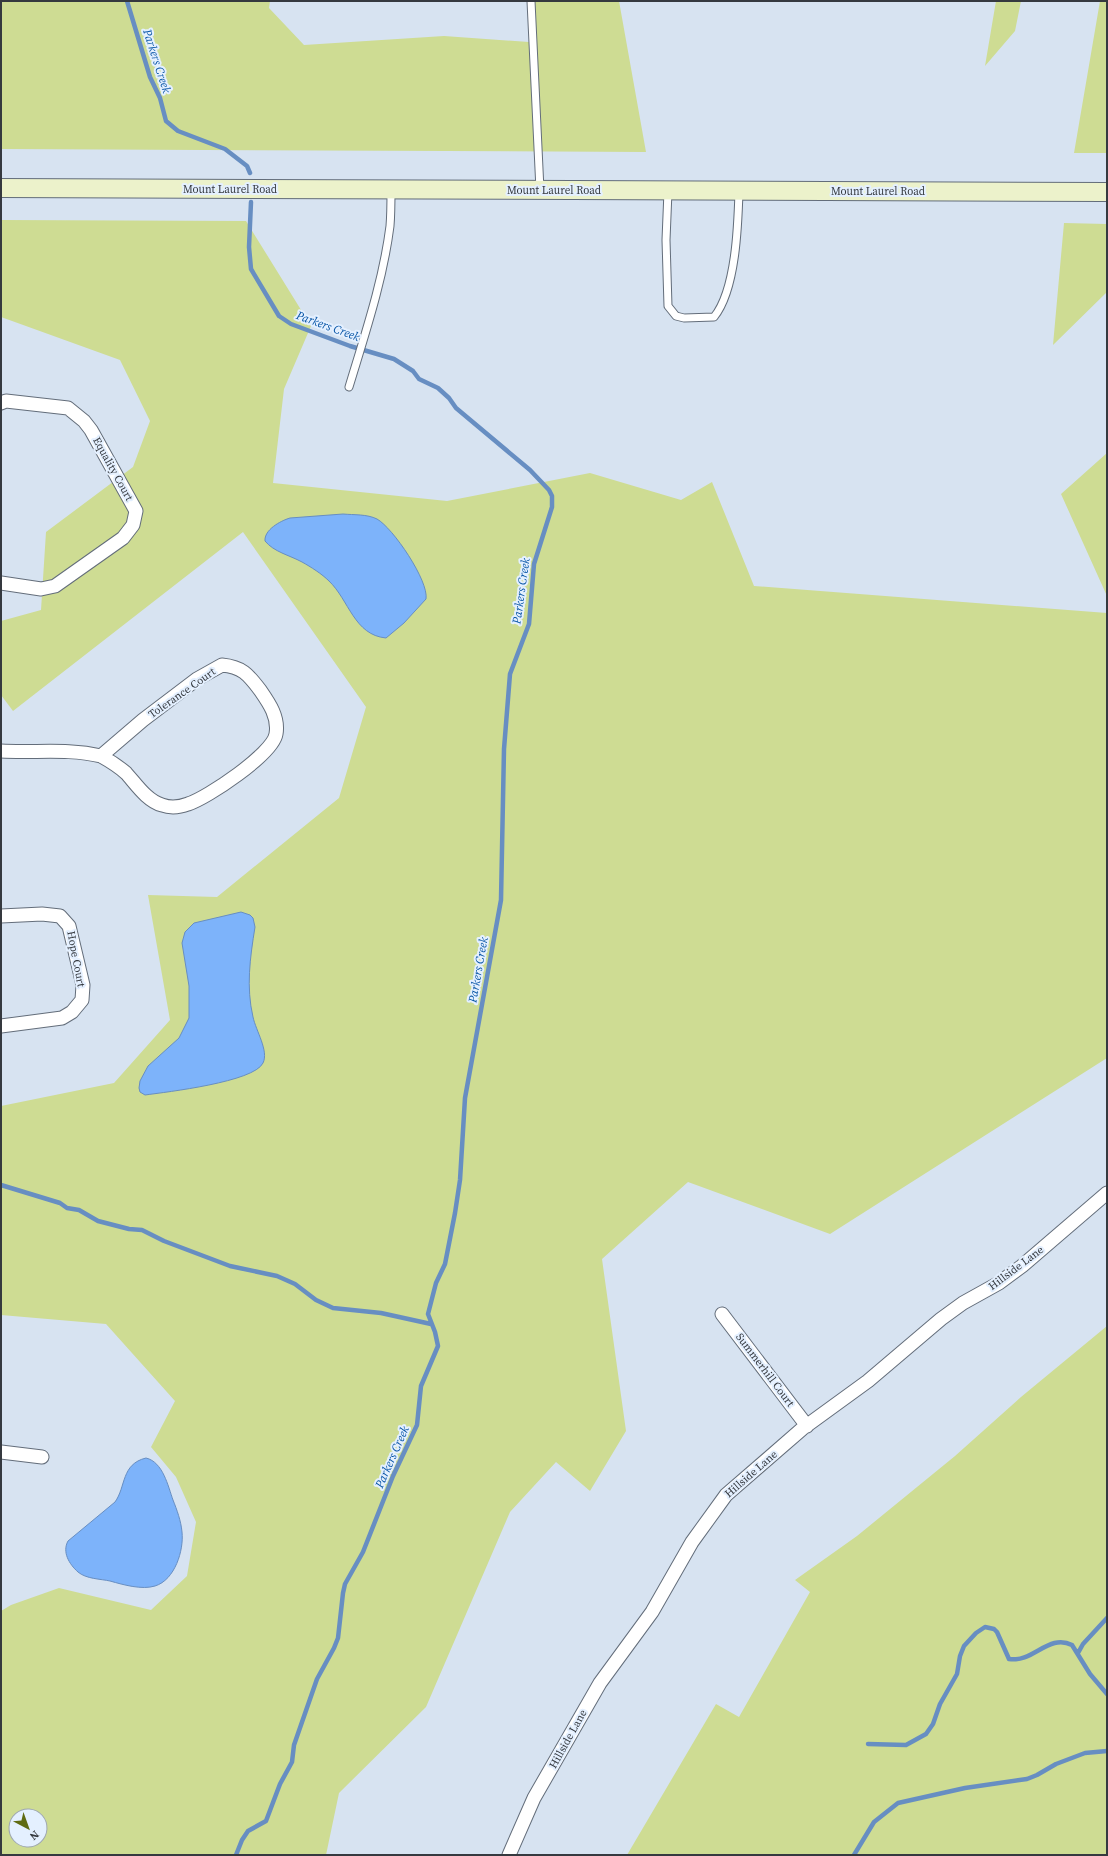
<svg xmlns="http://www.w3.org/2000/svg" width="1108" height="1856" font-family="'Source Serif 4',serif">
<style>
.green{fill:#cedc93;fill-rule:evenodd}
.water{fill:#7db3fa;stroke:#678ec2}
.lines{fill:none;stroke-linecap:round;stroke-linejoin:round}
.stream{stroke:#678ec2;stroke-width:4.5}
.lane-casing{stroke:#636d7a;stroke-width:9}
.street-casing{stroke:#636d7a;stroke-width:15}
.secondary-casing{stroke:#636d7a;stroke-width:20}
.lane{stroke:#fff;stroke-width:7}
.street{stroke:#fff;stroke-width:13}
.secondary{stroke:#ecf2cb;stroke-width:18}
.labels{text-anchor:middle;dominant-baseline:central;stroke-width:4;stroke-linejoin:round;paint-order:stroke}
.street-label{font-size:11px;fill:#35393f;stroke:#e4f0ff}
.water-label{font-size:12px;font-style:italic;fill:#0956a7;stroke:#e4f0ff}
</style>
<rect width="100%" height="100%" fill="#d7e3f1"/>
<path class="green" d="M 1,1 L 270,1 L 269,8 L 304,45 L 444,36 L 529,42 L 534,1 L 619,1 L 646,152 L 1,149 Z
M 996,1 L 1021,1 L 1015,31 L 985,66 Z
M 1100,1 L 1107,1 L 1107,153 L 1074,153 Z
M 1,220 L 246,221 L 311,326 L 284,389 L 273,483 L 447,501 L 590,473 L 681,500 L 712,482 L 754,586 L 1107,613 L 1107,1058 L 830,1234 L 688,1182 L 602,1259 L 626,1431 L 590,1491 L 556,1462 L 510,1512 L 426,1707 L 339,1793 L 326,1855 L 1,1855 L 1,1611 L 11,1605 L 59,1588 L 151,1610 L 187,1576 L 196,1522 L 176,1477 L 151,1447 L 175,1401 L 106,1324 L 1,1315 L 1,1106 L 114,1083 L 170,1020 L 148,895 L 217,897 L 339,798 L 366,707 L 243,532 L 13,711 L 1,695 L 1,621 L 41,610 L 46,532 L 133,467 L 150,421 L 120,360 L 1,317 ZM 16,1816 L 40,1816 L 40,1840 L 16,1840 Z
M 1064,223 L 1107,224 L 1107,292 L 1053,345 Z
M 1107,453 L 1107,596 L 1061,494 Z
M 1107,1326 L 1107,1855 L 627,1855 L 716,1704 L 739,1717 L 810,1592 L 795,1580 L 857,1536 L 955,1456 L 1021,1397 Z"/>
<path class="water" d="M 343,514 C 354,515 367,514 377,519 C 393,528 429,581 426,599 L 404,623 L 386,638 C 354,635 349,600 329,581 C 322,574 311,567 302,562 C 289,555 274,552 265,541 C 264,530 280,521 290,518 Z
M 241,912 L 250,915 L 253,918 L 255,927 C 250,958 246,987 253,1017 C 256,1031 269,1051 263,1063 C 254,1082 167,1092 145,1095 L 140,1092 L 139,1088 L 140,1081 L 148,1066 L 179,1038 L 189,1018 L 189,986 L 182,943 L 185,932 L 194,923 Z
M 146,1458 C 163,1462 168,1486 173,1500 C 177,1510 181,1521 182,1532 C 184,1550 175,1580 155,1586 C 142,1590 124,1585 110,1581 C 101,1579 86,1579 78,1572 C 69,1564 62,1552 68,1541 L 115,1502 C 126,1487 121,1464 146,1458 Z"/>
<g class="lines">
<path class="stream" d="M 127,1 L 150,77 L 160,98 L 166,121 L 178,131 L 225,149 L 247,166 L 250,173
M 1,1185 L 60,1203 L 67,1208 L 79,1210 L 98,1221 L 129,1229 L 142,1230 L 164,1241 L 230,1266 L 277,1276 L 295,1284 L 316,1300 L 333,1308 L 381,1313 L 431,1324
M 1078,1653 L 1083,1644 L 1107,1618
M 868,1744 L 906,1745 L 926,1734 L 933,1724 L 940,1704 L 957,1674 L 960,1656 L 964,1646 L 976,1633 L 985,1627 L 994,1629 L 997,1632 L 1009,1659 C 1033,1663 1049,1633 1072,1645 L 1090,1674 L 1107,1694
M 236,1855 L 242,1840 L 248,1831 L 266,1821 L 280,1784 L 292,1762 L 294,1745 L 317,1679 L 334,1648 L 338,1638 L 343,1593 L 345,1584 L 363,1552 L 393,1476 L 417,1425 L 421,1386 L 438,1346 L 435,1332 L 428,1314 L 436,1283 L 445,1264 L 455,1213 L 460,1180 L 465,1098 L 501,900 L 504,749 L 510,674 L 529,624 L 534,564 L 552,507 L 552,496 L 549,490 L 530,470 L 456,408 L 449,398 L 438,388 L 419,379 L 413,371 L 394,359 L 350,346 L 291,324 L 279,316 L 251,269 L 249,247 L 251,202
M 854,1855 L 874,1822 L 898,1803 L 965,1788 L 1027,1779 L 1037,1775 L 1056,1764 L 1085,1753 L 1107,1751"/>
<g class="lane-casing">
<path id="lane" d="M 531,1 L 540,190
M 668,191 L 666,240 L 668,306 L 676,316 L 684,318 L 714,317 C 736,290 738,225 739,191
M 349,387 C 365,334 383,281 390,226 C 391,214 391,202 391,190"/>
</g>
<g class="street-casing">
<path id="street" d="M 1,403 L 6,401 L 68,408 L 84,421 L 91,430 L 136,511 L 133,525 L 123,538 L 55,586 L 41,589 L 1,583
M 222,665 C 242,667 248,674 260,690 C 269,703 279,717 276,734 C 273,754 207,798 188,804 C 180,807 170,808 162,805 C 147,801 136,784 126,773 C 118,766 110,761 101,756 L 143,720 L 197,679 Z
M 1,751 C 35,753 68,748 101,756
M 1,916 L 42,914 L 60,916 L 69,926 L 83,985 L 82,1000 L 72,1012 L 62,1018 L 1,1026
M 722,1314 L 807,1426
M 1,1452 L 42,1457
M 509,1855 L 534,1798 L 600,1683 L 652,1612 L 692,1542 L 726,1495 L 802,1429 L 868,1381 L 941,1319 L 963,1303 L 999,1283 L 1022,1266 L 1107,1193"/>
</g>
<g class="secondary-casing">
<path id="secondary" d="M 1,188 L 1107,192"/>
</g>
<use href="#lane" class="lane"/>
<use href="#street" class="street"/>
<use href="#secondary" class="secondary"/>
</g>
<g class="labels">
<g class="street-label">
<text x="230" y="189">Mount Laurel Road</text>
<text x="554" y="190">Mount Laurel Road</text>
<text x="878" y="191">Mount Laurel Road</text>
<text transform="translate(113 469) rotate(61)">Equality Court</text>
<text transform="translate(182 693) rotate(-35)">Tolerance Court</text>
<text transform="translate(76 959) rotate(79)">Hope Court</text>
<text transform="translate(1016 1268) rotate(-37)">Hillside Lane</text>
<text transform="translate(765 1370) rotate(53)">Summerhill Court</text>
<text transform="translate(751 1474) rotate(-41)">Hillside Lane</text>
<text transform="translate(568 1739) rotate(-61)">Hillside Lane</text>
</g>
<g class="water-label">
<text transform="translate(157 61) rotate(72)">Parkers Creek</text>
<text transform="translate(328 326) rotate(20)">Parkers Creek</text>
<text transform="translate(521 591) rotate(-82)">Parkers Creek</text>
<text transform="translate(478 970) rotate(-80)">Parkers Creek</text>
<text transform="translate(392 1457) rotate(-66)">Parkers Creek</text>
</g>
</g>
<rect width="1108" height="1856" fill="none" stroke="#35393f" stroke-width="4"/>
<g transform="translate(28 1828) rotate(139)"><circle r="19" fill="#e4f0ff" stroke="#9ea7b2"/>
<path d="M0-3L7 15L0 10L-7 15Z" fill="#5f6b13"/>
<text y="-6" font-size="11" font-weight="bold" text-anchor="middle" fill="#35393f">N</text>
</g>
</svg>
